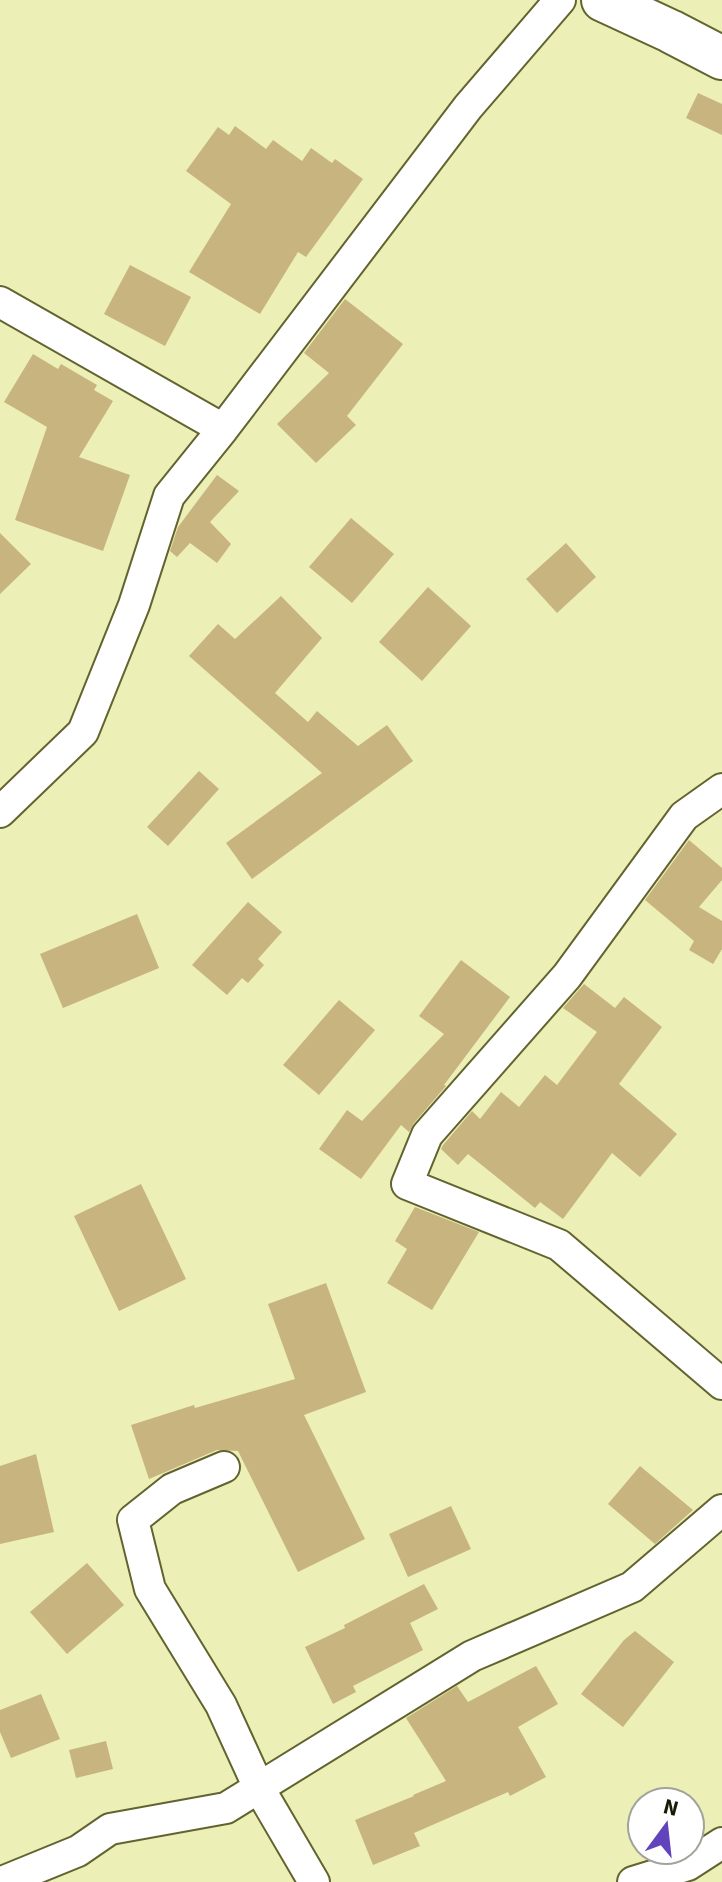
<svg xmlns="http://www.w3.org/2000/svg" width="722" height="1882" font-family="'Source Sans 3',sans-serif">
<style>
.building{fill:#c8b47f}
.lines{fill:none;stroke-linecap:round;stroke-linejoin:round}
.street-casing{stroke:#62632f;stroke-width:34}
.secondary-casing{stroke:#62632f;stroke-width:46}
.street{stroke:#fff;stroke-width:30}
.secondary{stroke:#fff;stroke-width:42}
</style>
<rect width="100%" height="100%" fill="#ecefb6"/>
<path class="building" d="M 698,93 L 722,104 L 722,135 L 686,118 Z
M 235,126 L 266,149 L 273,140 L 302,161 L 311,148 L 332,163 L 335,159 L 363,179 L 306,257 L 298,252 L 260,314 L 189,272 L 231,204 L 186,171 L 218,127 L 229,135 Z
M 130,265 L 191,297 L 165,346 L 104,314 Z
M 345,299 L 403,344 L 347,416 L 356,425 L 316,463 L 277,424 L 329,373 L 304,353 Z
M 33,354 L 58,369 L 61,364 L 97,385 L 94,390 L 113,401 L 79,457 L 130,475 L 103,551 L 15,520 L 47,427 L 4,402 Z
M 217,475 L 239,491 L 210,522 L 231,544 L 217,563 L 190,543 L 177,557 L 170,551 L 178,527 Z
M 351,518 L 394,554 L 352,603 L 309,567 Z
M 0,533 L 31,564 L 0,594 Z
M 566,543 L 596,577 L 557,613 L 526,579 Z
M 428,587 L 471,626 L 422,681 L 379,642 Z
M 281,596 L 322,638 L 275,693 L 308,722 L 317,711 L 358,746 L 387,725 L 413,761 L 252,879 L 226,843 L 322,773 L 189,656 L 218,624 L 235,639 Z
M 199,771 L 219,789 L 168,846 L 147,827 Z
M 689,840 L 722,868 L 722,880 L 699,907 L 722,921 L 722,949 L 713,964 L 689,950 L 694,941 L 645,900 Z
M 248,902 L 282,932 L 258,959 L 264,965 L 248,983 L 242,978 L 227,995 L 192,965 Z
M 137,914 L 159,968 L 63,1008 L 40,954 Z
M 461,960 L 510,997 L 444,1085 L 446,1086 L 414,1123 L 409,1132 L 401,1125 L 361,1179 L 319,1149 L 347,1110 L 362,1121 L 444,1034 L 419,1016 Z
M 584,984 L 615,1008 L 624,997 L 662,1027 L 619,1084 L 677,1134 L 640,1177 L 612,1153 L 563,1219 L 540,1202 L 535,1208 L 468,1154 L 458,1165 L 441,1149 L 443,1145 L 472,1111 L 480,1119 L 501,1092 L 519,1107 L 545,1075 L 557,1085 L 597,1032 L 563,1008 Z
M 339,1000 L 375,1030 L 319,1095 L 283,1065 Z
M 141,1184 L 186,1279 L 119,1311 L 74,1216 Z
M 415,1207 L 479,1232 L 432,1310 L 387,1283 L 407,1249 L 395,1241 Z
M 326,1283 L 366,1392 L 304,1415 L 365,1539 L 298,1572 L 238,1451 L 217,1450 L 149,1479 L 131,1425 L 194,1405 L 195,1408 L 295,1379 L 268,1304 Z
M 36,1454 L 54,1532 L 0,1544 L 0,1466 Z
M 640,1466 L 693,1510 L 655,1544 L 608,1504 Z
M 451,1506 L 471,1549 L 408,1577 L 389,1534 Z
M 87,1563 L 124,1605 L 67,1654 L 30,1612 Z
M 424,1584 L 438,1609 L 410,1623 L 423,1650 L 353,1686 L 356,1692 L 333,1704 L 305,1647 L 345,1628 L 344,1625 Z
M 635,1631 L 674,1662 L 623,1727 L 581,1694 L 624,1640 Z
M 536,1666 L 558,1704 L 518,1727 L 546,1777 L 510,1796 L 508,1792 L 414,1833 L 420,1846 L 373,1865 L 355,1820 L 414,1796 L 413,1795 L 446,1781 L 406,1718 L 457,1686 L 468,1702 Z
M 41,1694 L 60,1739 L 11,1758 L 0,1732 L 0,1710 Z
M 106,1741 L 113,1769 L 76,1778 L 69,1750 Z"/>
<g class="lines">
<g class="street-casing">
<path id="street" d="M 0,302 L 223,429
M 722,789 L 684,816 L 567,976 L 427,1135 L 407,1184 L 559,1245 L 722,1384
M 0,812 L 83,732 L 134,605 L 169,496 L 223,429 L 468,107 L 560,0
M 224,1467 L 172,1489 L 133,1520 L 150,1589 L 221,1705 L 259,1788 L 314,1882
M 2,1882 L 78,1851 L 110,1829 L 226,1808 L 472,1656 L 632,1587 L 722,1510
M 633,1882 L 688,1865 L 722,1843"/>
</g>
<g class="secondary-casing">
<path id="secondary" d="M 603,0 L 670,31 L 722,58"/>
</g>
<use href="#street" class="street"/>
<use href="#secondary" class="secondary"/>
</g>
<g transform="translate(666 1826) rotate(15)"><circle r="38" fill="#ffffff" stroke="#a3a39b" stroke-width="2"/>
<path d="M0-6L14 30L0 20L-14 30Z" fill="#6143bb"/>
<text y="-12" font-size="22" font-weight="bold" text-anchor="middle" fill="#191904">N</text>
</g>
</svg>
